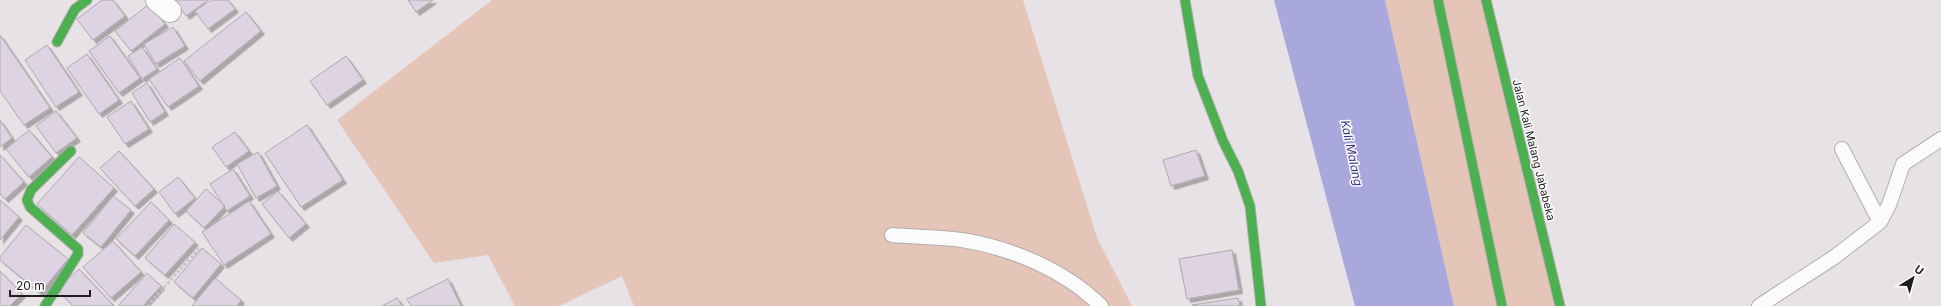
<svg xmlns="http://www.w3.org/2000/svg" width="1941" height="306" font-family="Inter,sans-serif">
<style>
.green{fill:#e6c5b9}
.water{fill:#a8a8dd}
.building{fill:#ded3e2;stroke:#aca9ac;filter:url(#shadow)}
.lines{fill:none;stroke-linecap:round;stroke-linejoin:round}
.lane-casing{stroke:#b2aeb0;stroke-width:16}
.street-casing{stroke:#b2aeb0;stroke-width:24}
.fast-casing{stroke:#b2aeb0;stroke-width:11}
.path{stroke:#c4c2c2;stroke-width:2.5;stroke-dasharray:3 2;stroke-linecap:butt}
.lane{stroke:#fbfbfb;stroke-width:14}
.street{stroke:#fbfbfb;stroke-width:22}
.fast{stroke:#4caf50;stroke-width:9}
.labels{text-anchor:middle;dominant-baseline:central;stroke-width:3;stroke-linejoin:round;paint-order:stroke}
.street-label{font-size:11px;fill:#1f1c1e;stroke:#fff}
.water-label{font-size:12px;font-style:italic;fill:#3a3187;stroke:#fff}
</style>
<defs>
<filter id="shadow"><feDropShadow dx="3.5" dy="3.5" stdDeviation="0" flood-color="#0004"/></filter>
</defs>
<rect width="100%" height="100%" fill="#e7e2e5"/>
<path class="green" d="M 492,0 L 1023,0 L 1097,238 L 1132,306 L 634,306 L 622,276 L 559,306 L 515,306 L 488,255 L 434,263 L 337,120 Z
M 1385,0 L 1486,0 L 1560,306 L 1454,306 Z"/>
<path class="water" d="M 1274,0 L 1385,0 L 1454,306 L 1355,306 Z"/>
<path class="building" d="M 102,0 L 113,0 L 125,16 L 93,40 L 77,19 Z
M 175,0 L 208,0 L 186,16 Z
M 211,0 L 228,0 L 235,9 L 208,29 L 195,11 Z
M 408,0 L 433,0 L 416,12 Z
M 149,4 L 165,24 L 131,51 L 115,31 Z
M 246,12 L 261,31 L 200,81 L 184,61 Z
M 173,27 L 185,46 L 156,64 L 144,44 Z
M 0,35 L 50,108 L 24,125 L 0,91 Z
M 110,36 L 140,78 L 119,93 L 89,51 Z
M 47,45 L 79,92 L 56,107 L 25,60 Z
M 142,47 L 157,69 L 142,79 L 128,56 Z
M 87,54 L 119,100 L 99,114 L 67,68 Z
M 346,56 L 363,80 L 327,105 L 310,81 Z
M 180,58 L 199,86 L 168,107 L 149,79 Z
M 147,83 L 165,112 L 150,122 L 132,93 Z
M 131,101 L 149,129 L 125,144 L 107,117 Z
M 56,111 L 77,138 L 56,153 L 36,126 Z
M 0,120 L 12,138 L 0,147 Z
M 307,125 L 343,180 L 301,207 L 265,153 Z
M 29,130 L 52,157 L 29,177 L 6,149 Z
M 235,132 L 249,151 L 226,167 L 212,147 Z
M 1196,150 L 1205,176 L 1171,186 L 1163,160 Z
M 119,151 L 154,189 L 135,206 L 100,168 Z
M 258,152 L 277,186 L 256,198 L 237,164 Z
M 0,155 L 24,182 L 5,199 L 0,194 Z
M 79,157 L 114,188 L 72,235 L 37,204 Z
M 233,169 L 250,196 L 227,211 L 210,184 Z
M 178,177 L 195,198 L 175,214 L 159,192 Z
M 206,189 L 225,206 L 204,228 L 186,211 Z
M 278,191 L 306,224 L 289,238 L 262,204 Z
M 113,196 L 131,210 L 101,247 L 83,233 Z
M 0,200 L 19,217 L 0,240 Z
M 249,201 L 271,234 L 224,265 L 202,232 Z
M 151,202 L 169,220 L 135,256 L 116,239 Z
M 174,224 L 195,242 L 165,275 L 145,258 Z
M 26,225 L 68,259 L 40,293 L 0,260 L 0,257 Z
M 113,241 L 141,272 L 111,298 L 83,267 Z
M 202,248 L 221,264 L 193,298 L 174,282 Z
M 1232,250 L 1239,290 L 1187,299 L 1179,259 Z
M 79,269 L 113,305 L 112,306 L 73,306 L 57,289 Z
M 0,271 L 22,294 L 10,306 L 0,306 Z
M 147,273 L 161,286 L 143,306 L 118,306 Z
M 215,278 L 241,300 L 237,306 L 192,306 Z
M 448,279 L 461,306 L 411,306 L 407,299 Z
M 397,298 L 402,306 L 382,306 Z
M 1238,298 L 1240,306 L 1192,306 L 1192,305 Z"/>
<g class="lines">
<g class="lane-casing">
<path id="lane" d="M 1842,149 L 1880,222
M 892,235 C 915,237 939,237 962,240 C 1011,248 1065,270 1101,306
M 1759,306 L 1833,258 L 1880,222 L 1889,205 L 1903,164 L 1941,139"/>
</g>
<g class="street-casing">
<path id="street" d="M 157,0 L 170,11"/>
</g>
<g class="fast-casing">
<path id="fast" d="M 1185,0 L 1198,76 L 1223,141 L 1238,171 L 1250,206 L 1261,306
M 1438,0 L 1502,306
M 1486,0 L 1560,306
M 57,42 L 75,9 L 87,0
M 45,306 L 78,254 L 78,249 L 30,207 L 27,200 L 31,190 L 71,151"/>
</g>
<path class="path" d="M 147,306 L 199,249"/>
<use href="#lane" class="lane"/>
<use href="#street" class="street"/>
<use href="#fast" class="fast"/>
</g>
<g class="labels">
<g class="street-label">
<text transform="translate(1534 150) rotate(76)">Jalan Kali Malang Jababeka</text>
</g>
<g class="water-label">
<text transform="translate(1352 153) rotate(78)">Kali Malang</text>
</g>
</g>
<g transform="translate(1913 278) rotate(37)" stroke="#ffffff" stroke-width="3" paint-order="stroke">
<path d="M0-3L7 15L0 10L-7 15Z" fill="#1f1c1e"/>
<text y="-6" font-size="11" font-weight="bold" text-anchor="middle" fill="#1f1c1e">U</text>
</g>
<path d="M10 290v6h80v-6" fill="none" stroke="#1f1c1e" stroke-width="2"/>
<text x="16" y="290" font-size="12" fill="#1f1c1e" stroke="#ffffff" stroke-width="3" paint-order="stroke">20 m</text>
</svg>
